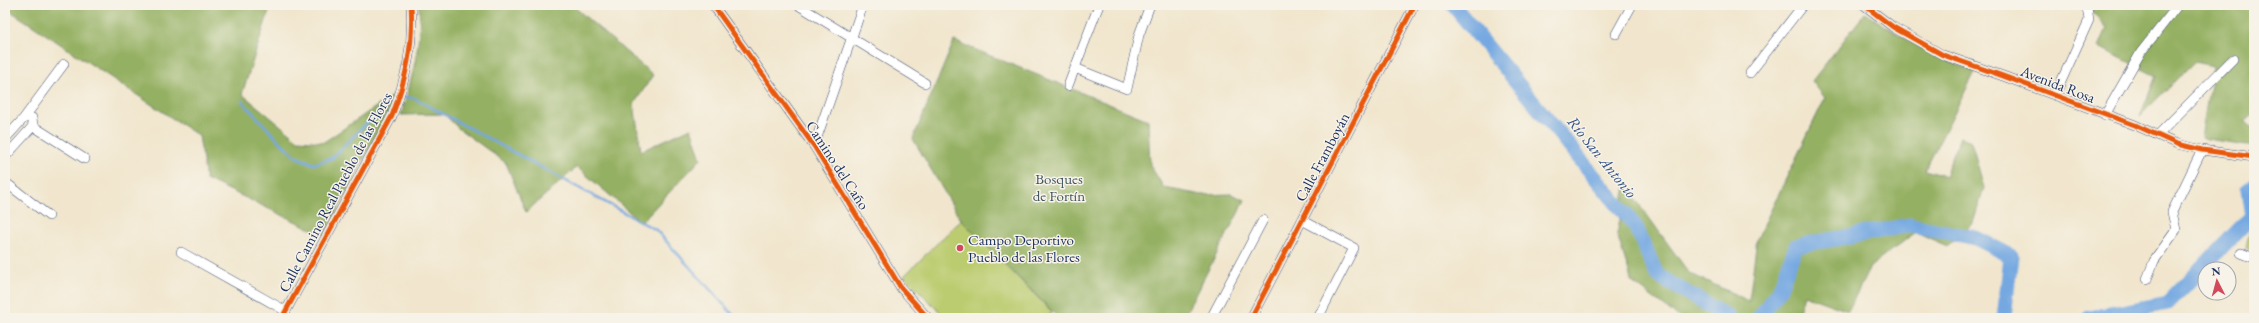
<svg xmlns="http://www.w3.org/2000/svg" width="2259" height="323" font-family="'EB Garamond',serif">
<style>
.green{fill:#bbcc6f;stroke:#6b7e66}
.forest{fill:#94b062;stroke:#587060}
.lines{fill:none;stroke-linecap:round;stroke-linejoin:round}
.stream{stroke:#75a8e1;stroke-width:2.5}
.river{stroke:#75a8e1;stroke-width:15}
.street-casing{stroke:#3b4a6f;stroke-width:10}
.street{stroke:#fff;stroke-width:9}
.cycleway-casing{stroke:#f7f3e8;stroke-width:8}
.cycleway{stroke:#e8590c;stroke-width:5}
.poi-dot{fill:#d1495b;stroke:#f7f3e8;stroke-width:1.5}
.labels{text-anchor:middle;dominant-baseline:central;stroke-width:3;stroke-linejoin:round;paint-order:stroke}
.street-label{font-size:15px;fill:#1b2f5e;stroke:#f7f3e8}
.park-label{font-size:15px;fill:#435662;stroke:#f7f3e8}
.poi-label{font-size:15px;fill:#1b2f5e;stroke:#f7f3e8;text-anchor:start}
.water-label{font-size:16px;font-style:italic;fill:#365385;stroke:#f7f3e8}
</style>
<rect width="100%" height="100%" fill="#f7f3e8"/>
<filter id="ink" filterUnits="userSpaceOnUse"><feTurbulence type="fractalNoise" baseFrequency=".025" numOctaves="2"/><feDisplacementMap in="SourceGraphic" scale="8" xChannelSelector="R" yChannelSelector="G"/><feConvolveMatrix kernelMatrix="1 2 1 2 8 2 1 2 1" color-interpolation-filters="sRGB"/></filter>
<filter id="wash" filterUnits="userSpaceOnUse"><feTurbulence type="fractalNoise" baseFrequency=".012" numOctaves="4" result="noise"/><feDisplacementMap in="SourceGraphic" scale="16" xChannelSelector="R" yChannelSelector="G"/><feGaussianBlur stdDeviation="0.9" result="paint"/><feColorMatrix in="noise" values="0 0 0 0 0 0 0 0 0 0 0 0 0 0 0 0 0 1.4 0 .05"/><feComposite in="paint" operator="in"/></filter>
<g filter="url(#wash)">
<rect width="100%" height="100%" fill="#f1e6cd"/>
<path class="green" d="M 2254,216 L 2254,251 L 2246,248 Z
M 961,220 L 1052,312 L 1046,318 L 946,318 L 904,276 Z"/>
<path class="forest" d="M 5,5 L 271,5 L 242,94 L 298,140 L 324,142 L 398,92 L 324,235 L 206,179 L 199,136 L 9,10 L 5,16 Z
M 419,5 L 572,5 L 653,75 L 634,104 L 641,151 L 691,128 L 701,159 L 641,222 L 577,167 L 526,212 L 506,163 L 458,128 L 444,114 L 401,115 C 412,79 422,42 419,5 Z
M 2086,5 L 2254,5 L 2254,113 L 2245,121 L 2254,129 L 2254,146 L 2201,138 L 2213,66 L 2194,62 L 2140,116 L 2156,76 L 2099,47 L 2107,28 Z
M 1865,13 L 1932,55 L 1975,72 L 1925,170 L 1945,176 L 1960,137 L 1971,141 L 1984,188 L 1973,223 L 1947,246 L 1916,232 L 1870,267 L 1848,311 L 1804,295 L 1797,318 L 1680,318 L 1632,282 L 1617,234 L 1626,186 L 1689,273 L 1749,301 L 1757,239 L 1825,98 L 1812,81 Z
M 954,41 L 1148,120 L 1150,165 L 1164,188 L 1202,195 L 1231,194 L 1245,200 L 1183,318 L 1059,318 L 961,220 L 913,139 Z"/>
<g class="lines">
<path class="stream" d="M 400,97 L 414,98 L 656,230 L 736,318
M 242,101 L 278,140 L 297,157 L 314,164 L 332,158 L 388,102 L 396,99"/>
<path class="river" d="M 1453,5 L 1636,227 L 1657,275 L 1729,318
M 1758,318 L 1779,291 L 1796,246 L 1911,225 L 1976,238 L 2011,256 L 2004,318
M 2089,318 L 2168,303 L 2252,216 L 2248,190 L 2254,186"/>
</g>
</g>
<g filter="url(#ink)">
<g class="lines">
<g class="street-casing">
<path id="street" d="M 713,5 L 814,146 L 901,288 L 928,318
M 798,5 L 925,83
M 1864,5 L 1893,27 L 1943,55 L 2003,76 L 2135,125 L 2177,144 L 2202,150 L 2254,157
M 1616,34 L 1632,5
M 1075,68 L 1127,89 L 1139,35 L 1150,5
M 1750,73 L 1803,5
M 1068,86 L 1099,5
M 2055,95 L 2089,20 L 2087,8 L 2083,5
M 2105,115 L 2141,52 L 2178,5
M 24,118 L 64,64
M 33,126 L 85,159
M 2158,135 L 2233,59
M 5,139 L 24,118 L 32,118 L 33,126 L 5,157
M 814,146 L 863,5
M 5,182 L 49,216
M 1302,220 L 1354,248 L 1318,318
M 181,252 L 286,311
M 2241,253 L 2254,258
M 2147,279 L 2154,261 L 2176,230 L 2172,212 L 2202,150
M 282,318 L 392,116 C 406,79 414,45 411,5
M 1211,318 L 1263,220
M 1251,318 L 1414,6"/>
</g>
<use href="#street" class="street"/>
<g class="cycleway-casing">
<path id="cycleway" d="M 713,5 L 814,146 L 901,288 L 928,318
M 1864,5 L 1893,27 L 1943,55 L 2003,76 L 2135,125 L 2177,144 L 2202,150 L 2254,157
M 282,318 L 392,116 C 406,79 414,45 411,5
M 1251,318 L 1414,6"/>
</g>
<use href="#cycleway" class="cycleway"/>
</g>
</g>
<circle class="poi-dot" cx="960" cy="248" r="4"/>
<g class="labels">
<g class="street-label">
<text transform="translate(2058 84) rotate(21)">Avenida Rosa</text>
<text transform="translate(1322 157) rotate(-62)">Calle Framboyán</text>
<text transform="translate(838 165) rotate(57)">Camino del Caño</text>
<text transform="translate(335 192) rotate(-62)">Calle Camino Real Pueblo de las Flores</text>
</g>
<g class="park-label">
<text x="1059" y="178">Bosques<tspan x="1059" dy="17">de Fortín</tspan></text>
</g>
<g class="poi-label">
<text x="968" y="239">Campo Deportivo<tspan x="968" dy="17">Pueblo de las Flores</tspan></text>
</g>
<g class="water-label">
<text transform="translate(1602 157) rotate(51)">Río San Antonio</text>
</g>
</g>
<rect width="2259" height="323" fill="none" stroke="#f7f3e8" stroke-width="20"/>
<g transform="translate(2217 281) rotate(354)"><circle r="19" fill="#f7f3e8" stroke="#9fa5b1"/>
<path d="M0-3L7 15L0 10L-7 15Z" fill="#d1495b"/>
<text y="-6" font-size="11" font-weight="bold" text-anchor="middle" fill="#1b2f5e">N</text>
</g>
</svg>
